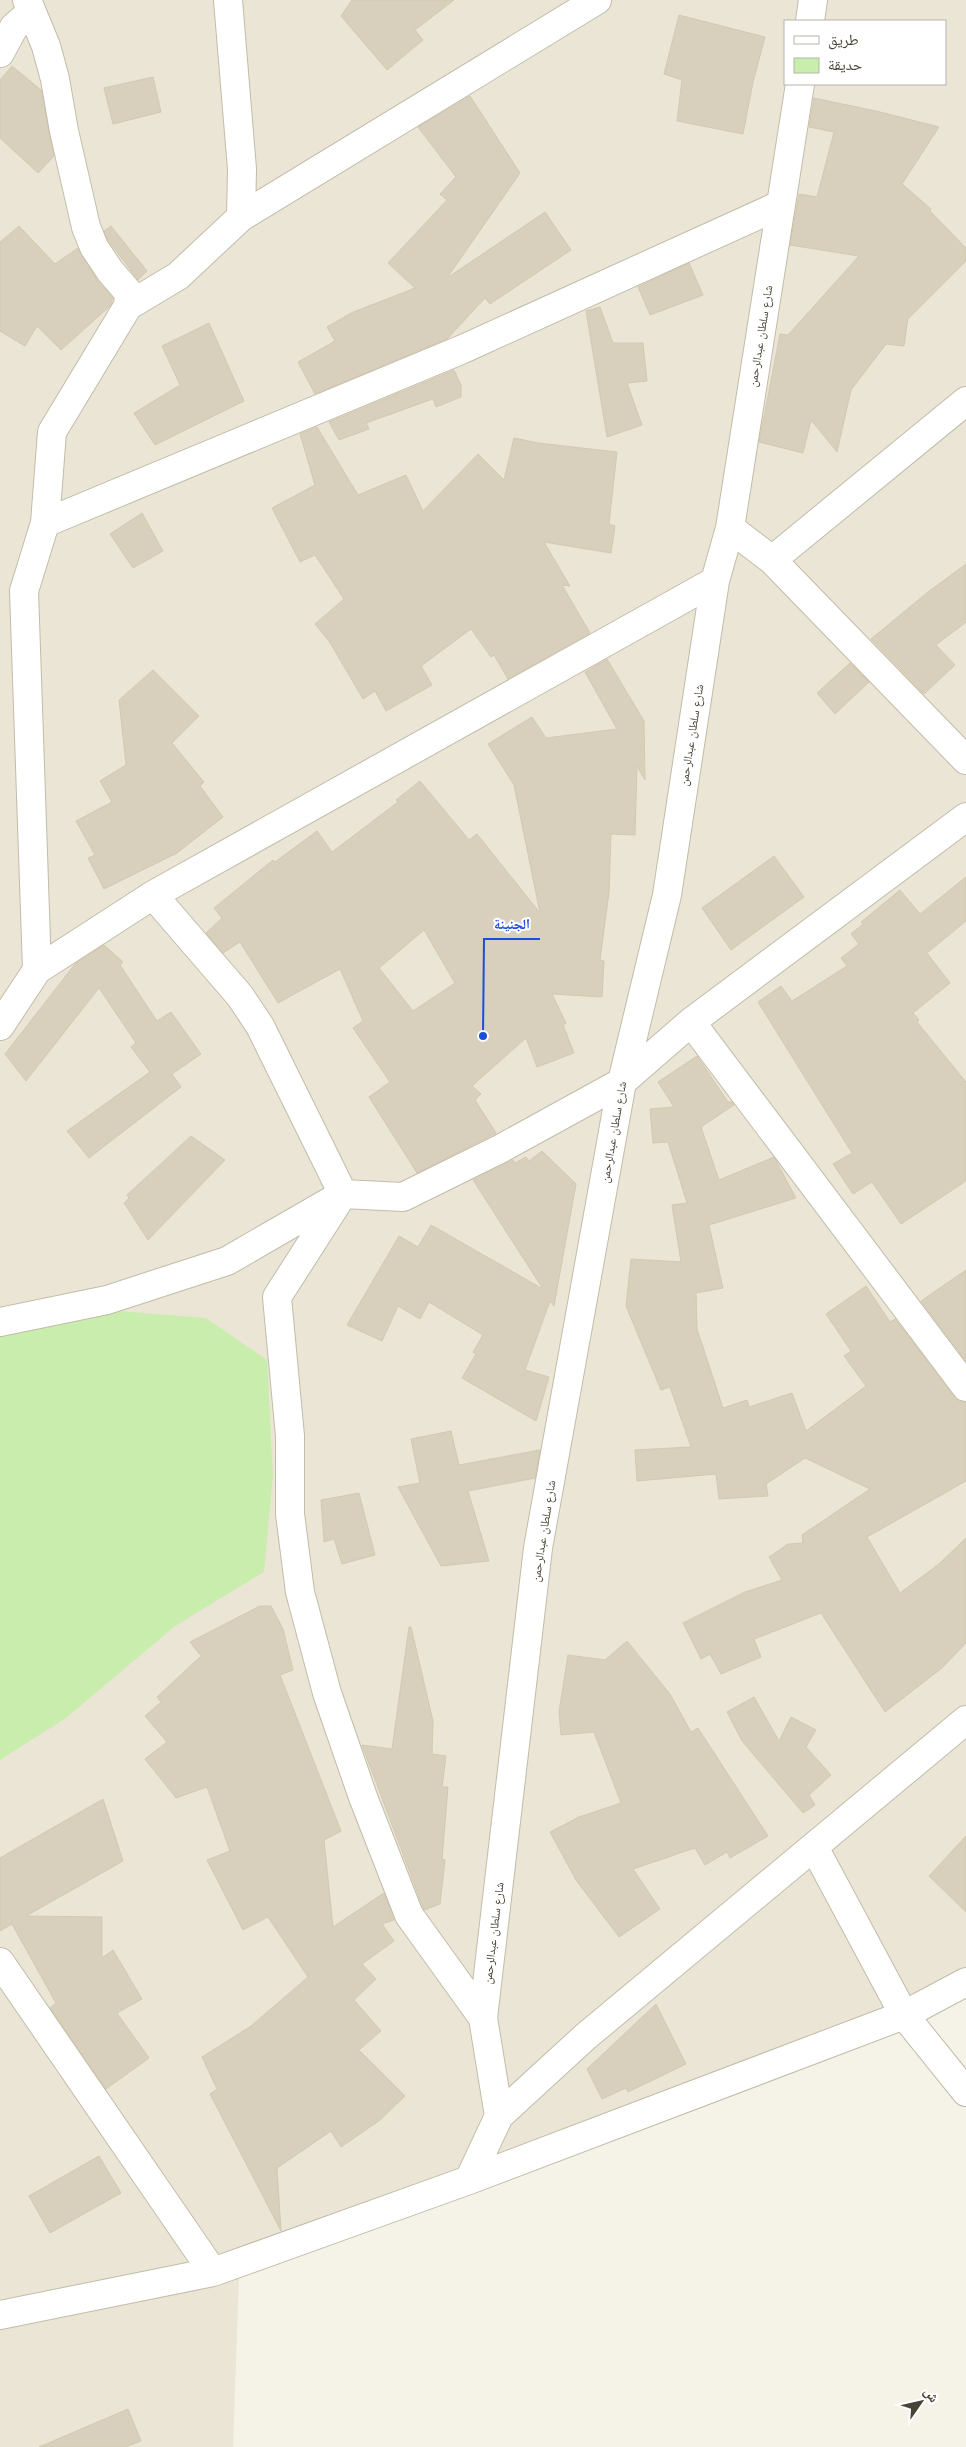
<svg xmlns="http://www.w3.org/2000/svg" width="966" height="2447" font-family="'PT Sans','Noto Naskh Arabic',sans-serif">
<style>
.residential{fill:#eae5d5;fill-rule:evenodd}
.green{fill:#c9edad}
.building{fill:#d8d0bc;stroke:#d3c9ae;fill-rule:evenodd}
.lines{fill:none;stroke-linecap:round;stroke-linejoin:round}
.minor-casing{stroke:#c2bca9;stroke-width:30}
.minor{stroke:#fff;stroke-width:28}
.labels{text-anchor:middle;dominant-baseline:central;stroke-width:4;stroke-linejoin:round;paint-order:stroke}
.street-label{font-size:12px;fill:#494335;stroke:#fff}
.leader{fill:none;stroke:#1d4ed8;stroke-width:2}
.callout-dot{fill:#1d4ed8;stroke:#fff;stroke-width:2}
.callout-label{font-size:14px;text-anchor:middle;font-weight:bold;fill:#1d4ed8;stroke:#fff;stroke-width:4;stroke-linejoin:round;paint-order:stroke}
</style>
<rect width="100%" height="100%" fill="#f5f2e7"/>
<path class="residential" d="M 0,0 L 966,0 L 966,1989 L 921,2013 L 239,2277 L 233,2447 L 0,2447 ZM 785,21 L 945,21 L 945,84 L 785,84 Z"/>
<path class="green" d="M 119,1311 L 206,1318 L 267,1360 L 273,1475 L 264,1572 L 175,1626 L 66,1718 L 0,1760 L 0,1333 Z"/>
<path class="building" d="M 352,0 L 454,0 L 415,30 L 423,40 L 387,70 L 341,16 Z
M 679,15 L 765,37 L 753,82 L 743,134 L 677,121 L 682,80 L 664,74 Z
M 12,66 L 41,90 L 54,156 L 38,173 L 0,138 L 0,80 Z
M 153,77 L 161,112 L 113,124 L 104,88 Z
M 470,96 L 520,173 L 447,278 L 545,212 L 571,250 L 490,304 L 485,298 L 447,339 L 315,394 L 298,362 L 335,341 L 327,327 L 351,313 L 415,288 L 388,263 L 447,200 L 440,194 L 456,177 L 418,127 Z
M 814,98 L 876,111 L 939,127 L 902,184 L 931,209 L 930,211 L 966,248 L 966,261 L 909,318 L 908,317 L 904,346 L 886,344 L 851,390 L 837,452 L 811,420 L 803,453 L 759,442 L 780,334 L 788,335 L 859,256 L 790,245 L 799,194 L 817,197 L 834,132 L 809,127 Z
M 19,226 L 55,264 L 78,248 L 97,280 L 113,298 L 110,306 L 61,350 L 37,326 L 25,346 L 0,331 L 0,242 Z
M 111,226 L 147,271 L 138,280 L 108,240 L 104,231 Z
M 689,263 L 703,295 L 650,315 L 638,287 Z
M 600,307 L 613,343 L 643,343 L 647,381 L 627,383 L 642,425 L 607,437 L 586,311 Z
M 209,323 L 244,401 L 155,445 L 134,413 L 180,385 L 162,346 Z
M 454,370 L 461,385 L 461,397 L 436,407 L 433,399 L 366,423 L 369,429 L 339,440 L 329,422 Z
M 317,427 L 358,495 L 406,475 L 423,511 L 478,454 L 504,480 L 514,438 L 538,443 L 617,452 L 609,524 L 615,526 L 611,553 L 544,542 L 570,586 L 562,585 L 590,633 L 508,679 L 494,655 L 491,657 L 471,629 L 421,666 L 432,685 L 386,711 L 375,691 L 363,699 L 329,641 L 315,624 L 344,599 L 315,555 L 300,562 L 272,508 L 315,485 L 300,434 Z
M 142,513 L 163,551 L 133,568 L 110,534 Z
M 966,564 L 966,622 L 936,645 L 955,665 L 924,694 L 871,639 L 928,592 Z
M 607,659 L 644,721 L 645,780 L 637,766 L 635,835 L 611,834 L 609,892 L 600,960 L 604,961 L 602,997 L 552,994 L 566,1023 L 563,1025 L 574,1053 L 537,1067 L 526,1038 L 472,1086 L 481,1094 L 475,1100 L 496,1133 L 417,1173 L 369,1097 L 390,1082 L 353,1028 L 363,1021 L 340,969 L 278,1003 L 240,942 L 223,953 L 206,933 L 222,918 L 214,908 L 273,860 L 275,862 L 317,831 L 332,852 L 398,802 L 396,800 L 420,781 L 469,840 L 477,834 L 540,913 L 514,785 L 488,744 L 532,717 L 546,738 L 617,729 L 585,672 ZM 424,930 L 455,983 L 413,1011 L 379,968 Z
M 850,663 L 869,682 L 835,714 L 817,693 Z
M 153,670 L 199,716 L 172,743 L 204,782 L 200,786 L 223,817 L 177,853 L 104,889 L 88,858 L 95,855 L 76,821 L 112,802 L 100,781 L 126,765 L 119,700 Z
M 774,856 L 804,897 L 731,950 L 702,908 Z
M 966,877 L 966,921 L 927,953 L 950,983 L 913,1013 L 919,1020 L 917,1022 L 966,1082 L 966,1181 L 901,1224 L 872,1182 L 853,1194 L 833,1164 L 852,1153 L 758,1002 L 781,986 L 792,1001 L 847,966 L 841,958 L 859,944 L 851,934 L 863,924 L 861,922 L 866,918 L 900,890 L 920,914 Z
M 104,945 L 123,962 L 120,965 L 157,1021 L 171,1012 L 201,1054 L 172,1074 L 181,1087 L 89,1158 L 67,1131 L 150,1072 L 131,1047 L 136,1043 L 99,988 L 26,1081 L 5,1054 L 75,964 Z
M 697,1056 L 728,1102 L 732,1102 L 734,1105 L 701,1127 L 719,1180 L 774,1157 L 796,1198 L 709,1225 L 723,1288 L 696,1293 L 697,1329 L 723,1408 L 747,1400 L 749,1407 L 792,1393 L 806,1431 L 866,1386 L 844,1356 L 851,1351 L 826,1314 L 866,1286 L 890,1322 L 895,1319 L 954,1396 L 966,1402 L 966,1481 L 867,1537 L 900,1593 L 939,1564 L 966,1538 L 966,1643 L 942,1668 L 885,1712 L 821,1613 L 754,1639 L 761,1657 L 721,1674 L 710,1654 L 701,1659 L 683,1623 L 745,1592 L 782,1580 L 769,1557 L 788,1544 L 803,1543 L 802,1535 L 870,1489 L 805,1458 L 766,1484 L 768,1496 L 719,1499 L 716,1474 L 637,1481 L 635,1450 L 691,1447 L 670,1387 L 661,1390 L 626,1306 L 631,1259 L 681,1262 L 672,1205 L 687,1203 L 668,1142 L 653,1143 L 650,1109 L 674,1107 L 658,1082 Z
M 191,1136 L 225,1160 L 148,1240 L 124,1203 L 129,1198 L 127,1195 Z
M 542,1151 L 576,1184 L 554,1306 L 550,1301 L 525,1370 L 549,1377 L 536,1421 L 462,1378 L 476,1354 L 473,1352 L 483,1335 L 429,1302 L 420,1319 L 398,1306 L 382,1341 L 347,1325 L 399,1236 L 418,1247 L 431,1225 L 543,1289 L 473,1180 L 513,1160 L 515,1163 L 526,1157 L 529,1161 Z
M 966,1270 L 966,1361 L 921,1301 Z
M 451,1431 L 459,1465 L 540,1450 L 535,1478 L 468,1491 L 489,1561 L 441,1566 L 398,1487 L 420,1483 L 411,1439 Z
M 359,1493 L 375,1555 L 342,1564 L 334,1539 L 324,1542 L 321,1500 Z
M 260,1606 L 271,1606 L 283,1629 L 293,1670 L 280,1675 L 341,1831 L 324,1840 L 333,1927 L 384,1893 L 394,1920 L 382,1924 L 394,1941 L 362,1964 L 376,1979 L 354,2000 L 381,2031 L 359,2050 L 405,2096 L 380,2120 L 341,2147 L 331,2131 L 277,2168 L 281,2231 L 210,2094 L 217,2089 L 202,2057 L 251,2026 L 308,1977 L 268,1917 L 243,1930 L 207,1860 L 230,1851 L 207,1787 L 176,1798 L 145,1759 L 167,1742 L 145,1716 L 161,1702 L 157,1697 L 201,1656 L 190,1642 Z
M 409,1627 L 411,1627 L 433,1721 L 432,1754 L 446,1756 L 442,1787 L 448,1787 L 442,1859 L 445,1860 L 440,1904 L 424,1910 L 362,1745 L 392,1749 Z
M 627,1641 L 670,1694 L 691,1732 L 698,1728 L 768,1836 L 730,1858 L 727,1852 L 705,1865 L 695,1848 L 633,1869 L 660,1909 L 619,1937 L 576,1880 L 550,1832 L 579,1817 L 621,1803 L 594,1732 L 561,1735 L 559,1712 L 568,1655 L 605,1660 Z
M 754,1697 L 779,1741 L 791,1717 L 816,1730 L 806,1747 L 831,1775 L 809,1795 L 815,1805 L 803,1813 L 742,1741 L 727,1712 Z
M 103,1799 L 123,1861 L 26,1916 L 102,1917 L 102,1958 L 113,1950 L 142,1999 L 117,2013 L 149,2058 L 106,2089 L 50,2008 L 56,2003 L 12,1924 L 0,1931 L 0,1858 Z
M 966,1836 L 966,1912 L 929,1876 Z
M 656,2004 L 686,2064 L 628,2092 L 626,2088 L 602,2099 L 587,2069 Z
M 99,2156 L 121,2193 L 50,2233 L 29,2196 Z
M 128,2409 L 141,2441 L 126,2447 L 39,2447 Z"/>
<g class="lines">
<g class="minor-casing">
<path id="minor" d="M 27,0 L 46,46 L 55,79 L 64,131 L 86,227 L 94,247 L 110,271 L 129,293 L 128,306
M 228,0 L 242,169 L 241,217
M 810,21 L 813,0
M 0,53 L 14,27 L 31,12
M 45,523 L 463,349 L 780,205
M 730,528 L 772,560 L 966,760
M 772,560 L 966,401
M 153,895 L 240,996 L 260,1026 L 343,1194 L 277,1297 L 290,1436 L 290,1514 L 300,1592 L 327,1693 L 363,1797 L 409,1915 L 483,2018
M 37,970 L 24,591 L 45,523 L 52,432 L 128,306 L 178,276 L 241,217 L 597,0
M 691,1022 L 966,1387
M 0,1026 L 37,970 L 153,895 L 715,581
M 0,1322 L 107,1300 L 227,1261 L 343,1194 L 403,1197 L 500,1149 L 622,1082 L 691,1022 L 966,817
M 814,1847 L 904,2015 L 966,2092
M 0,1962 L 213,2272
M 499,2116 L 585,2037 L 966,1720
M 469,2180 L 499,2116 L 483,2018 L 538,1548 L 622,1082 L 667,895 L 715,581 L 730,528 L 800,84
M 0,2315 L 213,2272 L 469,2180 L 904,2015 L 966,1982"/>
</g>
<use href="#minor" class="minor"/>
</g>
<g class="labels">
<g class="street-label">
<text transform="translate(760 336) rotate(-81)">شارع سلطان عبدالرحمن</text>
<text transform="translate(691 735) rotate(-81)">شارع سلطان عبدالرحمن</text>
<text transform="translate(613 1132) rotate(-80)">شارع سلطان عبدالرحمن</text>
<text transform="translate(543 1531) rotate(-81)">شارع سلطان عبدالرحمن</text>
<text transform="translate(493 1933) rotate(-83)">شارع سلطان عبدالرحمن</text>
</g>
</g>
<path class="leader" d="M483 1036L484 939H540"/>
<circle class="callout-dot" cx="483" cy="1036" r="5"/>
<g class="callout-label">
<text x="512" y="929">الجنينة</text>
</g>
<rect x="784" y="20" width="162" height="65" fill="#ffffff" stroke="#b6b4ae"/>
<rect x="794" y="36" width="25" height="8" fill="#ffffff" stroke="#b6b4ae"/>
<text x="828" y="45" font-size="15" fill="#494335">طريق</text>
<rect x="794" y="58" width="25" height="15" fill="#c9edad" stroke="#b6b4ae"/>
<text x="828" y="70" font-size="15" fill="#494335">حديقة</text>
<g transform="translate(921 2402) rotate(56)" stroke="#ffffff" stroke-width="4" paint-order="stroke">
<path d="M0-4L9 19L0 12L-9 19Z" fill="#494335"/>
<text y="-8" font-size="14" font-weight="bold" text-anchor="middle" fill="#494335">ش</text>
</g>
</svg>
